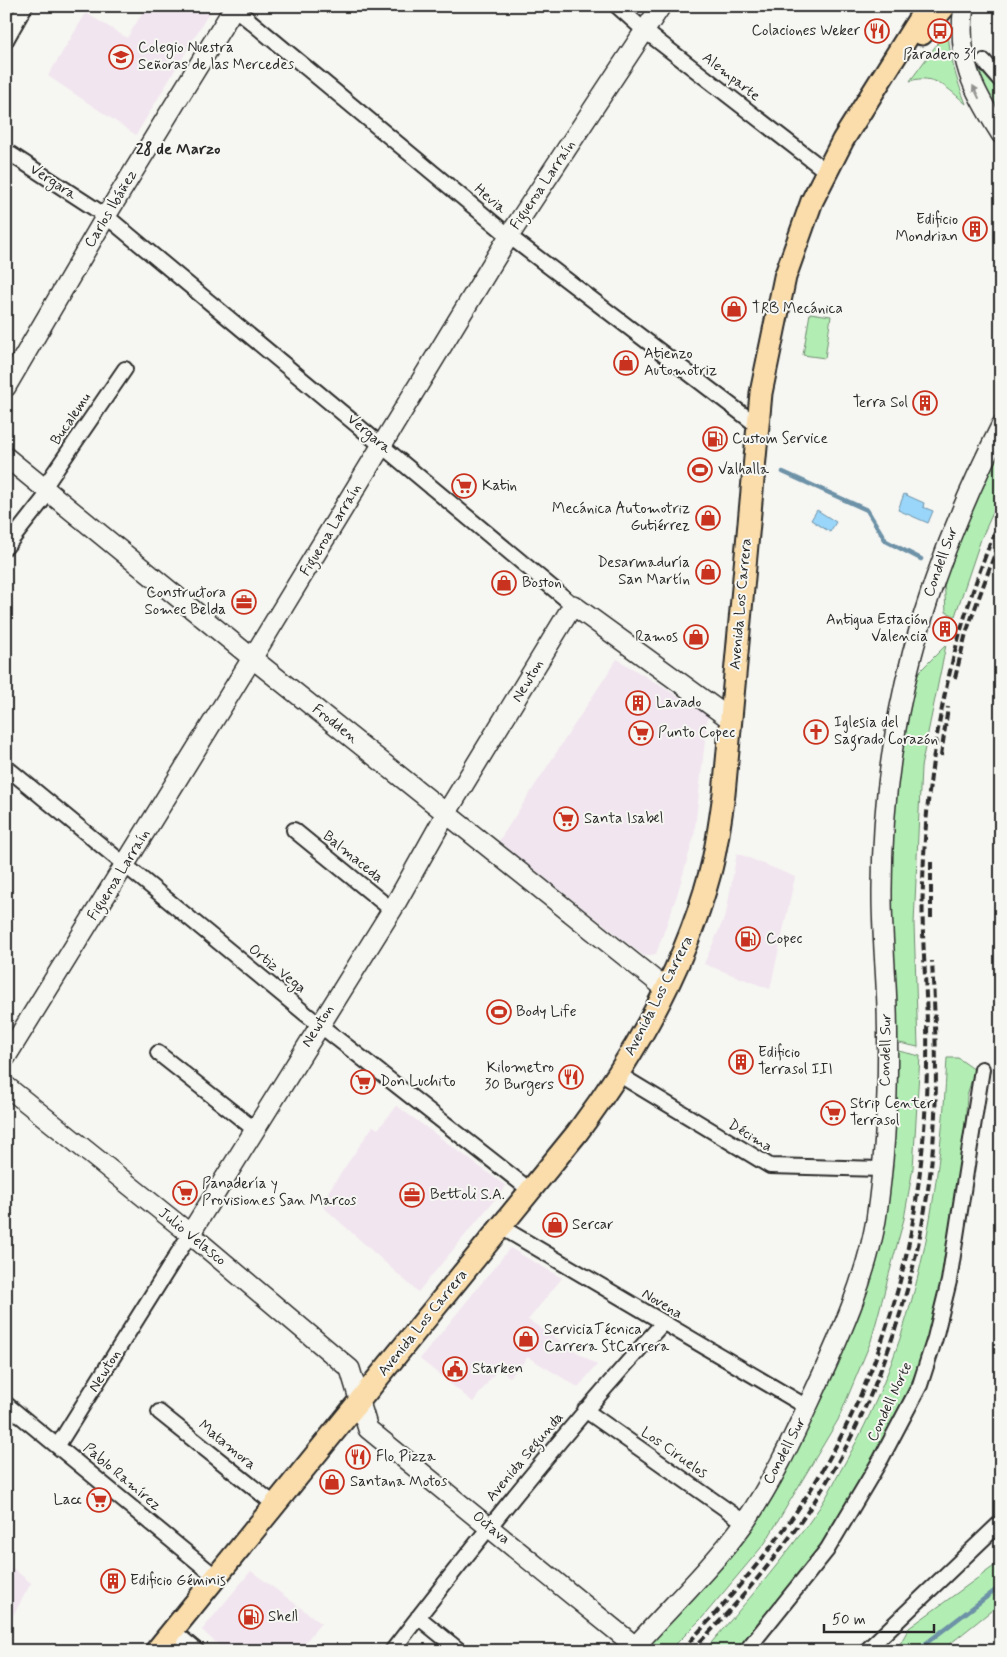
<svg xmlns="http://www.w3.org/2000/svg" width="1007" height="1657" font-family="Mynerve,sans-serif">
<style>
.built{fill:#f1e5ef}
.green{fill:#b2eeb3;stroke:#6e8c6f}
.water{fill:#99d6fa;stroke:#6d92a7}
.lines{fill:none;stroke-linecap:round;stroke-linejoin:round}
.stream{stroke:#6d92a7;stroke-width:4.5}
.street-casing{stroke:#2b2b2b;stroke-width:18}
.secondary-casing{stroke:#2b2b2b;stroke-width:22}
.primary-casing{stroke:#2b2b2b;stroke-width:25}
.street{stroke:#f6f6f2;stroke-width:14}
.secondary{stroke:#f6f6f2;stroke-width:19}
.primary{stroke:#faddab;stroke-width:21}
.rail{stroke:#2b2b2b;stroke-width:4;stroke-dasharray:8 4;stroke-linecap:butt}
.oneway{fill:#90908e}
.labels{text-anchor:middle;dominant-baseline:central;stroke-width:4;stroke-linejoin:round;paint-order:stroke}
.poi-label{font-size:15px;fill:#2b2b2b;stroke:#f6f6f2;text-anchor:start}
.street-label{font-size:15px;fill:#2b2b2b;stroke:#f6f6f2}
.neighbourhood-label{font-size:16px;font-weight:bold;fill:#2b2b2b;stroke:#f6f6f2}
</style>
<rect width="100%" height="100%" fill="#f6f6f2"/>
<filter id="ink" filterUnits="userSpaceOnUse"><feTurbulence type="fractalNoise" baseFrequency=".02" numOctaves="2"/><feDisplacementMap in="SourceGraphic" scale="10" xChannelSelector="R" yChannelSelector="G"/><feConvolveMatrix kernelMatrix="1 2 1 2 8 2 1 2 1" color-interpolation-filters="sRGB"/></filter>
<g filter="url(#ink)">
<path class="built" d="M 147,6 L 207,6 L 209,13 L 136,135 L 48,76 L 86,13 L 127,38 Z
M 617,659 L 708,715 L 694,836 L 677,895 L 656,954 L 644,956 L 499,841 Z
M 737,853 L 795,877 L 770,989 L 704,964 L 726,914 Z
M 397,1106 L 506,1186 L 418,1292 L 320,1204 L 373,1126 L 378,1129 Z
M 510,1248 L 562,1278 L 528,1320 L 597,1365 L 578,1387 L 528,1357 L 510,1377 L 498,1369 L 473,1402 L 420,1359 Z
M 11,1567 L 31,1583 L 6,1628 L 6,1576 Z
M 251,1571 L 321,1623 L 298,1651 L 225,1651 L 202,1630 Z"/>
<path class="green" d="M 948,29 C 949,57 956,78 966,104 C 949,89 934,73 910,81 Z
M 977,67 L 1001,94 L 1001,112 L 980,80 Z
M 810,313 L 831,316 L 825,358 L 803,355 Z
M 1001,443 L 1001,495 L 981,539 L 955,616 L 946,612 L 944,578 Z
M 946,645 L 921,767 L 914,924 L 918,1047 L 895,1042 L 889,837 L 912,679 Z
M 894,1050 L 920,1056 L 913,1168 L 904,1219 L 871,1341 L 838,1420 L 765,1543 L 702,1618 L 669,1651 L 639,1651 L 731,1546 L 860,1303 Z
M 947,1058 L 958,1058 L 975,1070 L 967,1095 L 963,1159 L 948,1259 L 919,1366 L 893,1420 L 842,1514 L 796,1579 L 737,1651 L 704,1651 C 745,1604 785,1558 820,1507 C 830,1492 837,1476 846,1461 C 917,1334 940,1201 947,1058 Z
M 1001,1561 L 1001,1603 L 941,1651 L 896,1651 L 909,1628 Z"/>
<path class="water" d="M 904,494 L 924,503 L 923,507 L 933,511 L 928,523 L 898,510 Z
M 817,510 L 836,522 L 830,532 L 811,520 Z"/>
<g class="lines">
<path class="stream" d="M 783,472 L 867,510 L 886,541 L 921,559
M 916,1651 L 1001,1586"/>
<g class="street-casing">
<path id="street" d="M 232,6 L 509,236 L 758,426
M 617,6 L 645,31 L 827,172
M 6,40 L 25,6
M 984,61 L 1001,81
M 6,151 L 106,216 L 573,605
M 45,486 L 125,369
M 6,547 L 50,491
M 6,767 L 307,1015 L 531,1191
M 294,830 L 392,910
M 158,1053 L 254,1129
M 618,1074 L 770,1166 L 881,1169
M 501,1227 L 807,1407
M 6,1404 L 216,1577
M 585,1410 L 744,1522
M 159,1412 L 274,1504
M 58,1445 L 190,1234
M 418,1617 L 460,1651
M 173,1631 L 197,1651
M 392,1651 C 479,1538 567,1428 663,1323
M 746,1651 L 827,1550 L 881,1459 L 920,1385 L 935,1338 L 949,1281 L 982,1069
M 866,1651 L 1001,1522"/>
</g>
<g class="secondary-casing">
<path id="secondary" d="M 964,6 C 956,59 973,90 1001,134
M 6,387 L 106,216 L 235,6
M 6,457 L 252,658 L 666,989
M 6,1057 L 259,647 L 509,236 L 661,6
M 6,1086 L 190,1234 L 350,1369 L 368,1429 L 635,1646
M 190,1234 L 392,910 L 447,812 L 573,605 L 730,719
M 631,1651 C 669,1608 712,1568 745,1522 C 774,1480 795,1433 816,1388 C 841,1334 866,1278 876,1220 C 886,1152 889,1077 887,1008 C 886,971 882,933 882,896 C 881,725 924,578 1001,426"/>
</g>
<g class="primary-casing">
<path id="primary" d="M 922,34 L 945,6
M 156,1651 L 577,1133 C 635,1055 685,967 710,873 C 717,847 720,821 724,794 L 761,393 L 785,277 L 812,201 L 843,140 L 927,6"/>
</g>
<use href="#street" class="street"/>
<use href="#secondary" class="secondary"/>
<use href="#primary" class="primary"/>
<path class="rail" d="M 955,678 L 966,633 L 1001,537
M 941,756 L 948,707
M 931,918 L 931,861
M 681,1651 C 725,1604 769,1554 804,1500 C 863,1410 903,1301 917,1194 C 925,1138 928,1080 927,1024 C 926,977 921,930 923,884 C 926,756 951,634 1001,517
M 691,1651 C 736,1606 777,1558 812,1505 C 882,1399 926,1258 934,1132 C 938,1075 935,1018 932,961"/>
</g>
<defs><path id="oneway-solid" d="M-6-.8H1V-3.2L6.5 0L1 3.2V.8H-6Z" transform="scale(1.25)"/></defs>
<use class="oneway" href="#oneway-solid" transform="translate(976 92) rotate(-116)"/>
</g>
<defs>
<g id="restaurant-ring" transform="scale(1.25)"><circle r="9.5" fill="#f6f6f2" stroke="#c8321e" stroke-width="1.5"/><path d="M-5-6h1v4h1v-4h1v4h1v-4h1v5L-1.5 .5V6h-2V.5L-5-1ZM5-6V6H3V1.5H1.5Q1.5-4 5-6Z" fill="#c8321e"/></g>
<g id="bus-ring" transform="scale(1.25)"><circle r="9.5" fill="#f6f6f2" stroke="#c8321e" stroke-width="1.5"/><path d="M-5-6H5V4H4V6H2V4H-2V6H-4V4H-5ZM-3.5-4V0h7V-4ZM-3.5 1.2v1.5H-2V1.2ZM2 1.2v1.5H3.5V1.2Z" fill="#c8321e"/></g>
<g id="school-ring" transform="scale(1.25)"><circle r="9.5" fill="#f6f6f2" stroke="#c8321e" stroke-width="1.5"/><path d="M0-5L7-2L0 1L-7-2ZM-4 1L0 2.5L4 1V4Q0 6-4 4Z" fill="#c8321e"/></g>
<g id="building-ring" transform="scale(1.25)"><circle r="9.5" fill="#f6f6f2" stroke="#c8321e" stroke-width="1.5"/><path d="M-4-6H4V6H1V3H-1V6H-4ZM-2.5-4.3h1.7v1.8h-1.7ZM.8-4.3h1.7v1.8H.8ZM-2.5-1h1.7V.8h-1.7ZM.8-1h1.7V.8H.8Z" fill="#c8321e"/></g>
<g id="shop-ring" transform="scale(1.25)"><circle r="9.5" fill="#f6f6f2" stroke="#c8321e" stroke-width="1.5"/><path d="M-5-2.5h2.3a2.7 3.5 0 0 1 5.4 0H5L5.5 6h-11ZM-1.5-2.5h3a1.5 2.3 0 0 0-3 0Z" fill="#c8321e"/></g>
<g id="fuel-ring" transform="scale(1.25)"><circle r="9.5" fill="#f6f6f2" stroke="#c8321e" stroke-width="1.5"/><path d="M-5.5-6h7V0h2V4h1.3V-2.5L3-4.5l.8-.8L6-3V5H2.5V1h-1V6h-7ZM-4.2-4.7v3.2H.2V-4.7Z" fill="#c8321e"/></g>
<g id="stadium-ring" transform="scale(1.25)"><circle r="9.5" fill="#f6f6f2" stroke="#c8321e" stroke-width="1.5"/><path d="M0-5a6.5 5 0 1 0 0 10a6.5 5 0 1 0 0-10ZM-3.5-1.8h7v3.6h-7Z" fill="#c8321e"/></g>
<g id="supermarket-ring" transform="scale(1.25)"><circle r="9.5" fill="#f6f6f2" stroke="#c8321e" stroke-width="1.5"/><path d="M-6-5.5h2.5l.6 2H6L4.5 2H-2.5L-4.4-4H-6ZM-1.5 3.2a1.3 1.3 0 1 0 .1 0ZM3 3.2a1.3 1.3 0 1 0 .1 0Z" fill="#c8321e"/></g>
<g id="office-ring" transform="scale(1.25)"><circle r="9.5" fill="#f6f6f2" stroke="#c8321e" stroke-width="1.5"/><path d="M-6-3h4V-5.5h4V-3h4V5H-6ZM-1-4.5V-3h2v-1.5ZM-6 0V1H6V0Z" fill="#c8321e"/></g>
<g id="church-ring" transform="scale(1.25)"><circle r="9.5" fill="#f6f6f2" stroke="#c8321e" stroke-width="1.5"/><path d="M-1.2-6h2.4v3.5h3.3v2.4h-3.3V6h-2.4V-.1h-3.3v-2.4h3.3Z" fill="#c8321e"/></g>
<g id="civic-ring" transform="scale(1.25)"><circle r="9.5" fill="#f6f6f2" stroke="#c8321e" stroke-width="1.5"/><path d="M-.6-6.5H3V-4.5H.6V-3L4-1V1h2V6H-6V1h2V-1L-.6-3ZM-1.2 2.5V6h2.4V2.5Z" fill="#c8321e"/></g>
</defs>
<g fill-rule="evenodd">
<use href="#restaurant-ring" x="877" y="31"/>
<use href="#bus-ring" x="940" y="31"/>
<use href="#school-ring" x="121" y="57"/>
<use href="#building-ring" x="975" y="229"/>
<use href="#shop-ring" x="734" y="309"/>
<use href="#shop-ring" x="626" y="363"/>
<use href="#building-ring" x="925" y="403"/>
<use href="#fuel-ring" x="715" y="439"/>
<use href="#stadium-ring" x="700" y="470"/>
<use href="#supermarket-ring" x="464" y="486"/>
<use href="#shop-ring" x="708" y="518"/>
<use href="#shop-ring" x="708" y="572"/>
<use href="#shop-ring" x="504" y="583"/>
<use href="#office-ring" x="244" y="602"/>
<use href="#building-ring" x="945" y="629"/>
<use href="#shop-ring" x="696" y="637"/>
<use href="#building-ring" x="638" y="703"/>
<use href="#church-ring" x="816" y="732"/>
<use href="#supermarket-ring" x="641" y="733"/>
<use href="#supermarket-ring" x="566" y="819"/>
<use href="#fuel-ring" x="748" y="939"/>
<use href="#stadium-ring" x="499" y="1012"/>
<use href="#building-ring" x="741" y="1062"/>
<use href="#restaurant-ring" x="571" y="1077"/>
<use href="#supermarket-ring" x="363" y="1082"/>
<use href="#supermarket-ring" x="833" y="1113"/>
<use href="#supermarket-ring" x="185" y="1193"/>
<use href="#office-ring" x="412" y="1195"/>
<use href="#shop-ring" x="555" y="1225"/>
<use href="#shop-ring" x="526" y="1339"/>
<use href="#civic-ring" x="455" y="1369"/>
<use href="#restaurant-ring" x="358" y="1457"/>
<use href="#shop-ring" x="332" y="1482"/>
<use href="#supermarket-ring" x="99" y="1500"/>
<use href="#building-ring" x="113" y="1581"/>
<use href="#fuel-ring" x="251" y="1617"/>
</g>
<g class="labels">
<g class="poi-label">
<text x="860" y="31" text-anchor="end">Colaciones Weker</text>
<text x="138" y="48">Colegio Nuestra<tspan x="138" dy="17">Señoras de las Mercedes</tspan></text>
<text x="940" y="55" text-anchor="middle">Paradero 31</text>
<text x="958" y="220" text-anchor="end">Edificio<tspan x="958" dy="17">Mondrian</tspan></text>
<text x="752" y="309">TRB Mecánica</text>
<text x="644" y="354">Atienzo<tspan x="644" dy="17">Automotriz</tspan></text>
<text x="908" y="403" text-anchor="end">Terra Sol</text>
<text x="732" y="439">Custom Service</text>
<text x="718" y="470">Valhalla</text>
<text x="482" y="486">Katin</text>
<text x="690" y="509" text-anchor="end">Mecánica Automotriz<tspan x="690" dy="17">Gutiérrez</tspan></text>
<text x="690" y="563" text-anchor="end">Desarmaduría<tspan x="690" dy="17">San Martín</tspan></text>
<text x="522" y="583">Boston</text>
<text x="226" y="593" text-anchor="end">Constructora<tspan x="226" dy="17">Somec Belda</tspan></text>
<text x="928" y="620" text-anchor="end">Antigua Estación<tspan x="928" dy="17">Valencia</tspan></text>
<text x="678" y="637" text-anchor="end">Ramos</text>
<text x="656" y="703">Lavado</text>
<text x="834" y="723">Iglesia del<tspan x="834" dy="17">Sagrado Corazón</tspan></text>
<text x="658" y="733">Punto Copec</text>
<text x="584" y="819">Santa Isabel</text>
<text x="766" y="939">Copec</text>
<text x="516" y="1012">Body Life</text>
<text x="758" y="1053">Edificio<tspan x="758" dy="17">Terrasol III</tspan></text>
<text x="554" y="1068" text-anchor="end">Kilometro<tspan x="554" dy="17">30 Burgers</tspan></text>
<text x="380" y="1082">Don Luchito</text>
<text x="850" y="1104">Strip Center<tspan x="850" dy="17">Terrasol</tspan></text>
<text x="202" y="1184">Panadería y<tspan x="202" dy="17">Provisiones San Marcos</tspan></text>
<text x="430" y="1195">Bettoli S.A.</text>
<text x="572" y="1225">Sercar</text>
<text x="544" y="1330">ServiciaTécnica<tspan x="544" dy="17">Carrera StCarrera</tspan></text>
<text x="472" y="1369">Starken</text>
<text x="376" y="1457">Flo Pizza</text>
<text x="350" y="1482">Santana Motos</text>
<text x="82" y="1500" text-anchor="end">Lacc</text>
<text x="130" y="1581">Edificio Géminis</text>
<text x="268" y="1617">Shell</text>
</g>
<g class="street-label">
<text transform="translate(731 77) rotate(38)">Alemparte</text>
<text transform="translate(53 182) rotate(33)">Vergara</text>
<text transform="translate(543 185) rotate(-56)">Figueroa Larraín</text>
<text transform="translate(490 199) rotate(40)">Hevia</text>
<text transform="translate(111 209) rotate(-59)">Carlos Ibáñez</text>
<text transform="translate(71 419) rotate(-56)">Bucalemu</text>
<text transform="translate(369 434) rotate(40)">Vergara</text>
<text transform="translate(331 530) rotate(-59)">Figueroa Larraín</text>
<text transform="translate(941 562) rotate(-70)">Condell Sur</text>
<text transform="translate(741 604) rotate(-85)">Avenida Los Carrera</text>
<text transform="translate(528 681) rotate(-59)">Newton</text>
<text transform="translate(335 724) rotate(38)">Frodden</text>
<text transform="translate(353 857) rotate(39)">Balmaceda</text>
<text transform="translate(119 875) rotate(-58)">Figueroa Larraín</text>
<text transform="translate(277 969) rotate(39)">Ortiz Vega</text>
<text transform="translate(659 996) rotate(-63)">Avenida Los Carrera</text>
<text transform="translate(318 1026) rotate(-58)">Newton</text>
<text transform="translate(886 1050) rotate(-89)">Condell Sur</text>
<text transform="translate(750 1136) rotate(31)">Décima</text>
<text transform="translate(192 1237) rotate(39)">Julio Velasco</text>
<text transform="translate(662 1304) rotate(31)">Novena</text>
<text transform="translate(423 1323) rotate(-51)">Avenida Los Carrera</text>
<text transform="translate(105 1371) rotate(-58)">Newton</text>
<text transform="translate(890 1402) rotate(-65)">Condell Norte</text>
<text transform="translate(227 1445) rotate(39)">Matamora</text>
<text transform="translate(785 1451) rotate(-62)">Condell Sur</text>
<text transform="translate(674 1453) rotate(35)">Los Ciruelos</text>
<text transform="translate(525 1457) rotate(-50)">Avenida Segunda</text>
<text transform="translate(122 1477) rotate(40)">Pablo Ramírez</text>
<text transform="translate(491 1528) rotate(39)">Octava</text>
</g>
<g class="neighbourhood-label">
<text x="178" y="149">28 de Marzo</text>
</g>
</g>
<rect width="1007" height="1657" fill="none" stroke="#f6f6f2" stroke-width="25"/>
<rect x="12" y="12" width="982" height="1632" fill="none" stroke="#2b2b2b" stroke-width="2" filter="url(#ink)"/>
<path d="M824 1624v8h110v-8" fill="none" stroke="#2b2b2b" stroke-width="2.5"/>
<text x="832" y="1624" font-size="15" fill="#2b2b2b" stroke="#f6f6f2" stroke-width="4" paint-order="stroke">50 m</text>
</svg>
